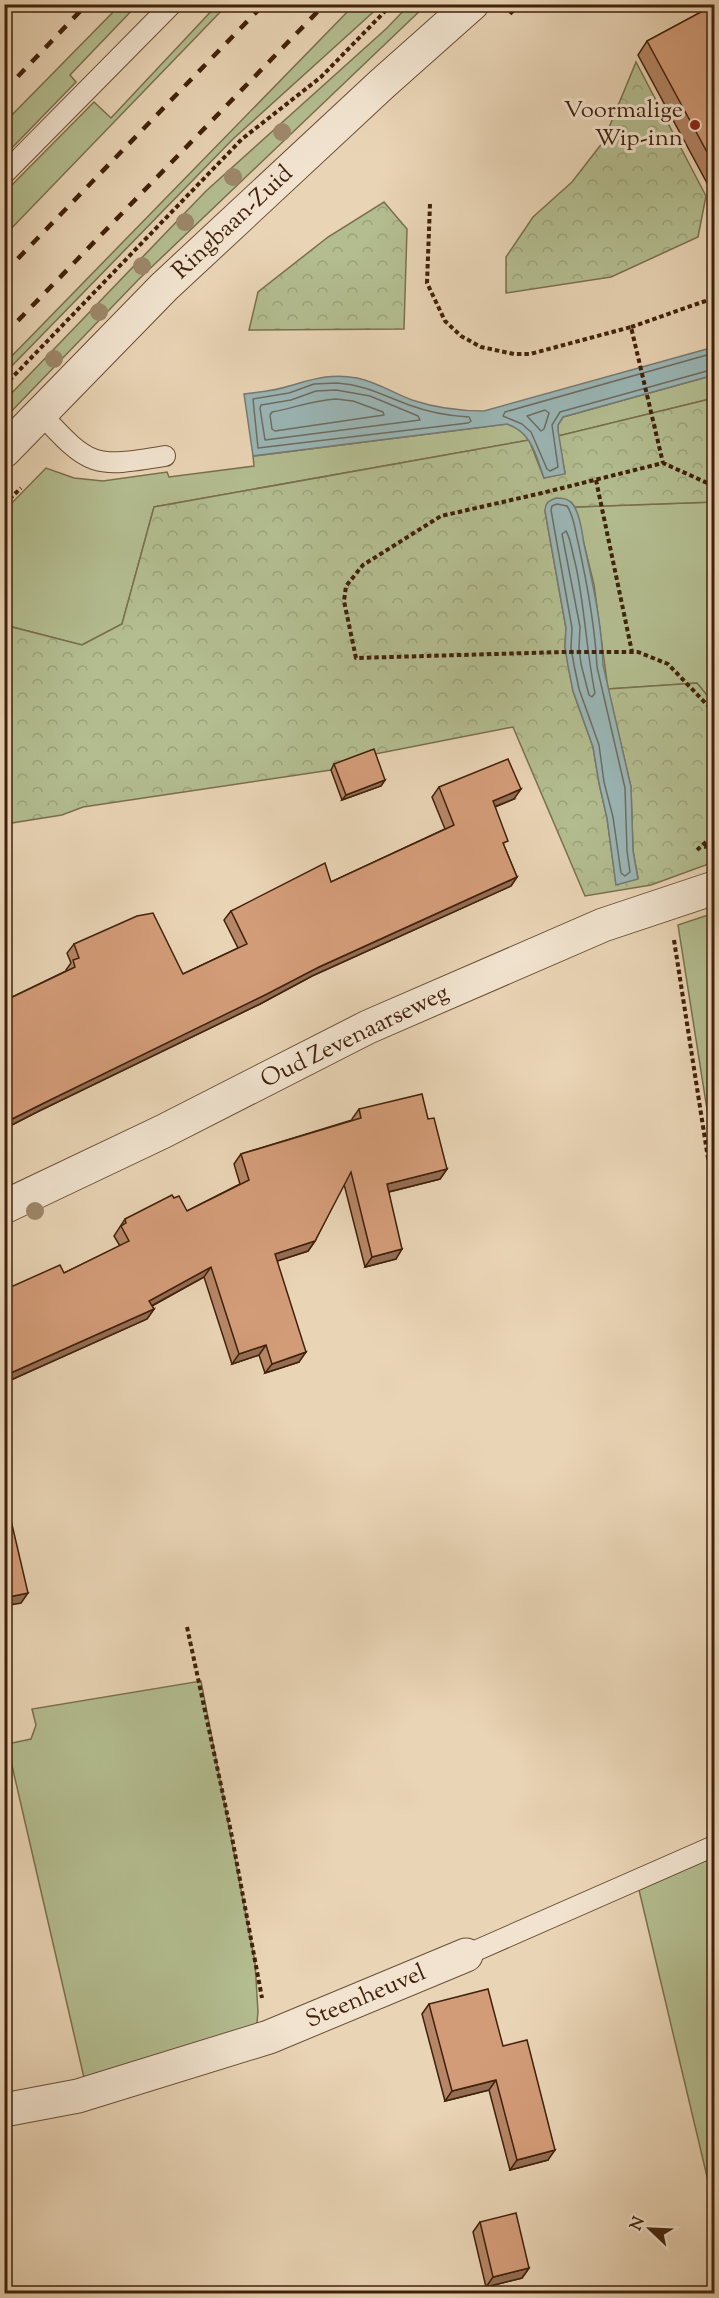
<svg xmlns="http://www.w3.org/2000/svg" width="719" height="2298" font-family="'Sorts Mill Goudy',serif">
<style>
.grass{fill:#b3bd90;stroke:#7a6f4e;stroke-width:1.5}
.forest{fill:url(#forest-crowns);stroke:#7a6f4e;stroke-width:1.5}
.water{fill:#9ab6b6;stroke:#767a72;stroke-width:1.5}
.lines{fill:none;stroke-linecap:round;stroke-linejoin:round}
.shore{stroke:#6e6c60;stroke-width:1.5}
.service-casing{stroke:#6b4e36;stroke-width:22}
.minor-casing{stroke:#6b4e36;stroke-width:35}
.tertiary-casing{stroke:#6b4e36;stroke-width:35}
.path{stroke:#41210b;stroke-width:4;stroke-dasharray:4.5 3;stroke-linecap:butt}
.service{stroke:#f1e3cf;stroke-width:20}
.minor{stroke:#f1e3cf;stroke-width:33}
.tertiary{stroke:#f1e3cf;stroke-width:33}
.rail{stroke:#41210b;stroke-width:4.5;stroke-dasharray:10 10;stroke-linecap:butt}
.tree{fill:#9d876a}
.wall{fill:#b58667;stroke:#41210b;stroke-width:1.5}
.shaded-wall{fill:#946d54;stroke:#41210b;stroke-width:1.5}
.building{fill:#d39c78;stroke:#41210b;stroke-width:1.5}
.poi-dot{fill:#8f2418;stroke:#f1e3cf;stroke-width:2}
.labels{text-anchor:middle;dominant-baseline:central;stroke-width:6;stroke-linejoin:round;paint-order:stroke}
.poi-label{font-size:24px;fill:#41210b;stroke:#f1e3cf;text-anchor:end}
.street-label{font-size:24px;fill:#41210b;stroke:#f1e3cf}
</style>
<defs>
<pattern id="forest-crowns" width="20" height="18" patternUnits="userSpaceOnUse" patternTransform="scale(1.5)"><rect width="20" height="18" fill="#b3bd90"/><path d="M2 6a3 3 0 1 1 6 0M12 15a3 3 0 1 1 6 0" fill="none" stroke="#9ba27b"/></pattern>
</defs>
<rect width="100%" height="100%" fill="#e9d4b5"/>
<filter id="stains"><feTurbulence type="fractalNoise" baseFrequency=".00333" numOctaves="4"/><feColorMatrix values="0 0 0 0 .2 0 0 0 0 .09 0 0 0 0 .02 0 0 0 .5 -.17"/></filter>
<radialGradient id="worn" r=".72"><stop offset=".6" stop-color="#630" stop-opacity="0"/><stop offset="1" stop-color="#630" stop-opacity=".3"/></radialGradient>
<path class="grass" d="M 120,5 L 137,5 L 70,75 L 76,82 L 5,155 L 5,122 Z
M 217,5 L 227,5 L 5,235 L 5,192 L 94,102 L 111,118 Z
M 354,5 L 381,5 L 233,139 L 5,373 L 5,363 Z
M 409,5 L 426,5 L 138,280 L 5,418 L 5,400 L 206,191 L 387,28 Z
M 714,375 L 714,398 L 558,436 L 558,425 L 563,417 Z
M 507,424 L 520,429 L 529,440 L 154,507 L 122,624 L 82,645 L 5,625 L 5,510 L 46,468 L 74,478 L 103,481 L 167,472 L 169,477 L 254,466 L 253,456 Z
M 714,502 L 714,704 L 697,683 L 608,689 L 594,585 L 575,507 Z
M 714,913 L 714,1154 L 678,925 Z
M 201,1681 L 255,1962 L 258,2012 L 257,2022 L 253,2032 L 85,2082 L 7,1744 L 31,1739 L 36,1725 L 32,1709 Z
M 714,1857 L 714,2206 L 639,1890 Z"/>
<path class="forest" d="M 636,62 L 706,196 L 698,237 L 611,277 L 506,293 L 506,257 L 533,217 L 572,182 L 603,142 Z
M 384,202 L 407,229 L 404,329 L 249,330 L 258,292 L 328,237 Z
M 714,398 L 714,502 L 575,507 L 571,502 L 545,511 L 566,628 L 565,647 L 573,691 L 593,747 L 599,783 L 607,818 L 616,884 L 638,878 L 633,851 L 631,787 L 608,689 L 697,683 L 714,704 L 714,862 L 651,885 L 585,896 L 513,727 L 370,755 L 331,770 L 83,807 L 62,815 L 5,824 L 4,625 L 82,645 L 122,624 L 154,507 L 529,440 L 544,478 L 565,473 L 558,436 Z"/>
<path class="water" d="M 714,347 L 714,375 L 563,417 L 558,425 L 558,430 L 565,474 L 544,478 C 536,456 532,432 507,424 L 253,456 L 244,394 C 259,392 275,391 289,386 C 314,379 330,373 357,378 C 377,382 393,393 412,400 C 436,408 459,411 484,411 Z
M 556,498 C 565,498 570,499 575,508 C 581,518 582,533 584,544 C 593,584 602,625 603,665 L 631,787 L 633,851 L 638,879 L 616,885 L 607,818 L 599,783 L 593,747 L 573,691 L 568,666 L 565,647 L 566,628 L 545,511 C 545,503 548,501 556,498 Z"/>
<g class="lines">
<path class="shore" d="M 714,353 L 505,412 L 503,416 L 522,424 L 531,432 L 547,469 L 550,471 L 558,467 L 552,425 L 560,412 L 714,369
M 337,383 C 366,385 382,395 409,405 C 428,412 448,416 469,417 L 471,421 L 468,423 L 258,448 L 253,399 L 289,393 L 314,384 Z
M 336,390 L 370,396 L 418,416 L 420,420 L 265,440 L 260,408 L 261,405 L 291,400 L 316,391 Z
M 336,399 L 353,401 L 383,412 L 384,415 L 275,431 L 272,429 L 270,415 L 272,412 C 294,408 314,400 336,399 Z
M 545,410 L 549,413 L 544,429 L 541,431 L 527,416 Z
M 557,504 L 567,506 C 574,516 575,530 578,542 C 587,583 595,624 597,667 L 625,788 L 627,851 L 630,872 L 625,876 L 621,873 L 613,817 L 604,782 L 599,745 L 579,689 L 574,665 L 571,648 L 572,628 L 551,510 L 552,506 Z
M 566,531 C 571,539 572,552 575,562 C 585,606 586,650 595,693 L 592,697 L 589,695 L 581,664 L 579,648 L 580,627 L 562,534 Z"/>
<g class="service-casing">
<path id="service" d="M 4,174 L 172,4
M 41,414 C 90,467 93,468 165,456
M 466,1955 L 714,1846"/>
</g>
<g class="minor-casing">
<path id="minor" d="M 4,1207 L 162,1132 L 368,1027 L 603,925 L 714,888
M 4,2110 L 78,2096 L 269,2037 L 466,1955"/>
</g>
<g class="tertiary-casing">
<path id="tertiary" d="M 4,451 L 164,287 L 382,84 L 472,4"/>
</g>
<path class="path" d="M 510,14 L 519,4
M 430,204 L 427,283 L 445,321 L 461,336 L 481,347 L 514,354 L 530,354 L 631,327 L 663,463
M 631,327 L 714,298
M 4,386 L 242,139 L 321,77 L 392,4
M 596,480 L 632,652
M 714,486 L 663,463 L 542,493 L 441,516 L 363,565 L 346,586 L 344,601 L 356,658 L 564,652 L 638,652 L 668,664 L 714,712
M 4,504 L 21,488
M 704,847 L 714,845
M 697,850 L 714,835
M 674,940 L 714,1197
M 187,1627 L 231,1832 L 262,1998"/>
<use href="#service" class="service"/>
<use href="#minor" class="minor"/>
<use href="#tertiary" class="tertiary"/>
<path class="rail" d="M 4,10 L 10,4
M 4,91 L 87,4
M 4,273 L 264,4
M 4,335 L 325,4"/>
</g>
<g class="tree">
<circle cx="282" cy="132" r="9"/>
<circle cx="233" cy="177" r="9"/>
<circle cx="185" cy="222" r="9"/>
<circle cx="142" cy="266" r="9"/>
<circle cx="99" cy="312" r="9"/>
<circle cx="54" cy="359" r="9"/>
<circle cx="35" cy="1211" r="9"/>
</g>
<path class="wall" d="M 714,5 L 714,196 L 638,55 L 647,41 Z
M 334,764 L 385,780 L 381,786 L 342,800 L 331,770 Z
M 439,787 L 514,799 L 495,807 L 504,846 L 517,877 L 511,886 L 312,976 L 260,1004 L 39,1111 L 4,1129 L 4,1001 L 66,971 L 66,970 L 71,963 L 67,953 L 74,944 L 183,974 L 238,948 L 224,920 L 231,911 L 331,882 L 445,829 L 432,797 Z
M 359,1109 L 428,1119 L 447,1169 L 440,1179 L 389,1192 L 396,1259 L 365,1267 L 344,1184 L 315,1241 L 308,1251 L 277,1261 L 299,1362 L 265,1373 L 259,1355 L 232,1364 L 204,1277 L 152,1306 L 154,1309 L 147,1319 L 4,1383 L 4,1290 L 64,1273 L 120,1246 L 114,1236 L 125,1219 L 174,1198 L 187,1211 L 240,1184 L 234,1164 L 241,1154 L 352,1120 L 352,1119 Z
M 429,2004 L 503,2046 L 548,2160 L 510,2170 L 489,2090 L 445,2101 L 422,2014 Z
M 480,2222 L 529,2268 L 522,2278 L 486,2287 L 473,2232 Z"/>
<path class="shaded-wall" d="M 385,780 L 381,786 L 342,800 L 346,795 Z
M 521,789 L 514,799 L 486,810 L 493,801 Z
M 517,877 L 511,886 L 312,976 L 260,1004 L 39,1111 L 4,1129 L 4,1123 L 46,1102 L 319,967 Z
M 447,1169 L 440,1179 L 380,1194 L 387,1184 Z
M 315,1241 L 308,1251 L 268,1264 L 275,1254 Z
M 402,1249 L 396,1259 L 365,1267 L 372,1257 Z
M 211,1267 L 204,1277 L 142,1311 L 149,1301 Z
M 154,1309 L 147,1319 L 4,1383 L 4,1376 Z
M 266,1345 L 259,1355 L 232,1364 L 239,1354 Z
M 306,1352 L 299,1362 L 265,1373 L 272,1364 Z
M 28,1593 L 21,1603 L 4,1606 L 4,1598 Z
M 496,2080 L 489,2090 L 445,2101 L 452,2091 Z
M 555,2150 L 548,2160 L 510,2170 L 517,2160 Z
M 529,2268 L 522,2278 L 486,2287 L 493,2277 Z"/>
<path class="building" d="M 714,5 L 714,165 L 647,41 Z
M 374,749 L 385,780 L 346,795 L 334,764 Z
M 508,759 L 521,789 L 493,801 L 508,841 L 503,843 L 517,877 L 319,967 L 267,994 L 46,1102 L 4,1123 L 4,1001 L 75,967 L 73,960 L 79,958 L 74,944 L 137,916 L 153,913 L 183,974 L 247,944 L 231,911 L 325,863 L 331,882 L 454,825 L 439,787 Z
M 422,1094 L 428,1119 L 434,1118 L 447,1169 L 387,1184 L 402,1249 L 372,1257 L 351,1172 L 315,1241 L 275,1254 L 306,1352 L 272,1364 L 266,1345 L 239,1354 L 211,1267 L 149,1301 L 154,1309 L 4,1376 L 4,1290 L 60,1265 L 64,1273 L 129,1241 L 121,1226 L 126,1223 L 125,1219 L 172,1195 L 174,1198 L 179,1196 L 187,1211 L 249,1180 L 241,1154 L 361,1118 L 359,1109 Z
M 10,1516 L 28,1593 L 4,1598 L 4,1517 Z
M 488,1989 L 503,2046 L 527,2040 L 555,2150 L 517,2160 L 496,2080 L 452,2091 L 429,2004 Z
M 516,2213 L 529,2268 L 493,2277 L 480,2222 Z"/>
<circle class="poi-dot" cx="695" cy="125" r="6"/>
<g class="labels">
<g class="poi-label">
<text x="683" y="111">Voormalige<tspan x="683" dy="28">Wip-inn</tspan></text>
</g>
<g class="street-label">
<text transform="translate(233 223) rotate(-43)">Ringbaan-Zuid</text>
<text transform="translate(355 1037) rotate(-26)">Oud Zevenaarseweg</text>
<text transform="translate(366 1997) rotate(-23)">Steenheuvel</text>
</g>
</g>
<rect width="719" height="2298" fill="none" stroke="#e9d4b5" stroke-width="24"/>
<rect x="6" y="6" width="707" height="2286" fill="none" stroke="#41210b" stroke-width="3"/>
<rect x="12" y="12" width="695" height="2274" fill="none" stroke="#41210b" stroke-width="1.5"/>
<g transform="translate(650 2229) rotate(293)" stroke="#f1e3cf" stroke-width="4.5" paint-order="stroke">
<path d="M0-4.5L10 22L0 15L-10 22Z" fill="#41210b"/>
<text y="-9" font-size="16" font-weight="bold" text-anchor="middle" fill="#41210b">N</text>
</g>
<rect width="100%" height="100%" filter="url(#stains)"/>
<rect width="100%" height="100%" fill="url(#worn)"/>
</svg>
